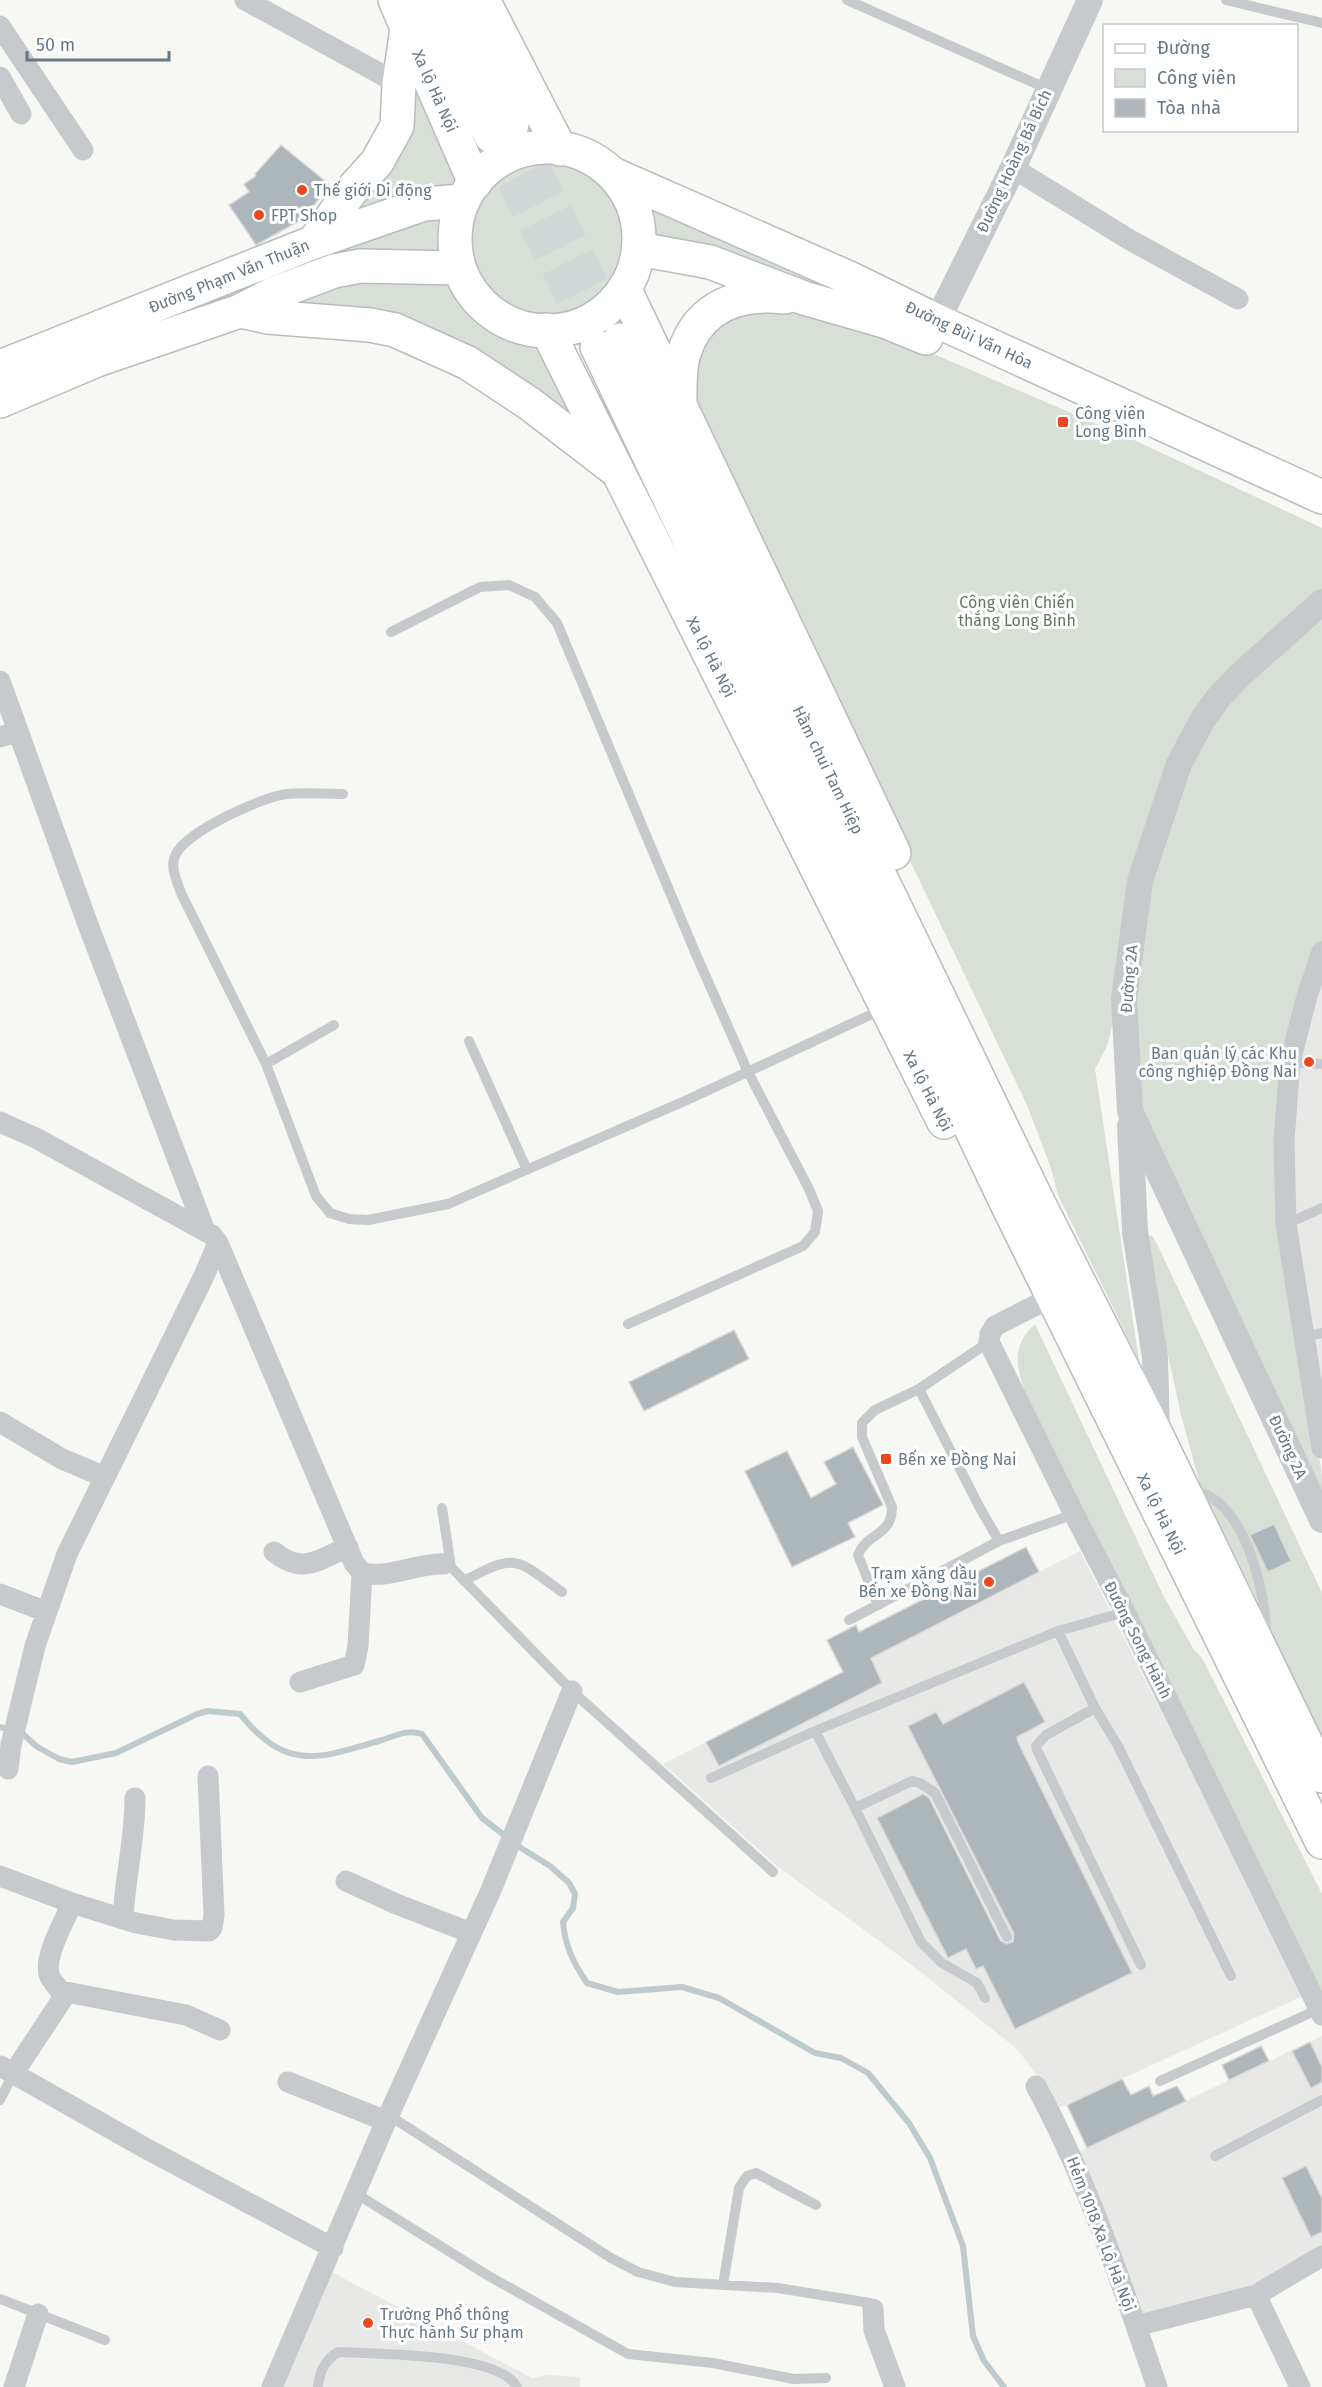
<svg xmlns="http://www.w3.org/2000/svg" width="1322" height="2387" font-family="'Fira Sans',sans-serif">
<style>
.built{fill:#e8e9e7}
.green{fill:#d8dfd4}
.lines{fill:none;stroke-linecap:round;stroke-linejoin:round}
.stream{stroke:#bdcace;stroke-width:6}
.building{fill:#adb6bb;stroke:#d9d8d6;stroke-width:1.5}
.trunk-tunnel{stroke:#d2d7d8;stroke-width:33;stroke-dasharray:33 16;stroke-linecap:butt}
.primary-casing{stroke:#b7bcbf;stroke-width:36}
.trunk-casing{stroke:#b8bcbf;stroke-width:36}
.service{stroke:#c6cacd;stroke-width:10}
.minor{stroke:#c6cacd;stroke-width:21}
.tertiary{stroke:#c6cacd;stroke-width:26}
.primary{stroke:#fff;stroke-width:33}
.trunk{stroke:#fff;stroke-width:33}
.poi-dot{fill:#ed481d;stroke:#fff;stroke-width:2}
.labels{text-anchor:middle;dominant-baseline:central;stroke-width:6;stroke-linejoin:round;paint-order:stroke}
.street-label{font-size:16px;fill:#647886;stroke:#fff}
.poi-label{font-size:16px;fill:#647886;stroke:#fff;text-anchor:start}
.park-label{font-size:16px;fill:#65785f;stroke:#fff}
</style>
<rect width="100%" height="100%" fill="#f7f7f3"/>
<path class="built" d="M 1322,973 L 1322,1420 L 1287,1200 L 1296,1058 Z
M 1080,1551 L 1305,1995 L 1056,2109 L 1042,2082 L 1017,2049 L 913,1966 L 777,1866 L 663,1764 Z
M 1322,2036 L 1322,2248 L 1253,2289 L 1141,2318 L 1078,2152 Z
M 330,2271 L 532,2378 L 548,2375 L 580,2377 L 580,2387 L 279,2387 Z"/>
<path class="green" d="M 409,60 L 463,181 L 457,190 L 337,222 Z
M467 239a81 81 0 1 1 162 0a81 81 0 1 1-162 0Z
M 643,200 L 915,322 L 650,239 L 648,219 Z
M 449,213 L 444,234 L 445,251 L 358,255 L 0,389 L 0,378 L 314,254 Z
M 453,278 C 466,303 484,325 512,336 C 520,340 531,339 540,340 L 591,444 L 521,389 L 277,304 L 327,284 Z
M 756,301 L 880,331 L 1134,440 L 1322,528 L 1322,589 L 1308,599 L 1193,713 L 1107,1046 L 1095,1069 L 1139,1361 L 1058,1195 L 1051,1168 L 1027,1105 L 686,393 L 699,335 Z
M 1322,616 L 1322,952 L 1303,994 L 1279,1201 L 1322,1475 L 1322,1504 L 1141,1108 L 1135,997 L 1151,884 L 1190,767 L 1212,725 L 1247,684 Z
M 1146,1235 L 1152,1236 L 1157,1244 L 1322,1593 L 1322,1743 L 1283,1663 L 1257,1600 L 1200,1484 L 1181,1415 L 1143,1239 Z
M 1035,1324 L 1163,1595 L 1194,1650 L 1202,1658 L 1322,1894 L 1322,1993 L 1031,1410 C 1021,1377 1005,1351 1035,1324 Z"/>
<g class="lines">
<path class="stream" d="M 0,1727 L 22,1733 L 36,1746 L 59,1759 L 72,1762 L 116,1753 L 197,1714 L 208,1711 L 240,1714 C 287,1772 318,1759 382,1740 C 397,1735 408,1729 422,1734 L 482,1818 L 521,1848 L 550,1866 L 569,1883 L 575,1894 L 573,1908 L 563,1922 C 565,1946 573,1962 587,1983 L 618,1992 L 682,1987 L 719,1998 L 815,2053 L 841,2058 L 868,2073 L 909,2123 L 930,2158 L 963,2246 L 973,2336 L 984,2361 L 1004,2387"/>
</g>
<path class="building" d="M 281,145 L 330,185 L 303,219 L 256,245 L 229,205 L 249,192 L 244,184 L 256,176 L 255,174 Z
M 734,1330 L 749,1359 L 644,1411 L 629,1382 Z
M 853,1447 L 883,1505 L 848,1523 L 855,1537 L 792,1567 L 745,1471 L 787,1451 L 811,1498 L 836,1484 L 824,1462 Z
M 1274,1524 L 1291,1561 L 1268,1572 L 1250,1535 Z
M 1026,1547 L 1039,1572 L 871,1658 L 882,1683 L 719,1766 L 706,1742 L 843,1672 L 827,1640 L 856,1625 L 859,1632 Z
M 1024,1682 L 1045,1722 L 1017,1737 L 1018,1742 L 1132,1973 L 1015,2029 L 983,1966 L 976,1969 L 966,1949 L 948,1958 L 877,1818 L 923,1794 L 929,1798 L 1000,1940 L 1006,1944 L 1013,1942 L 1014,1934 L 908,1726 L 936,1712 L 943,1724 Z
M 1310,2042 L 1322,2067 L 1322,2082 L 1311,2088 L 1292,2051 Z
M 1261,2046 L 1269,2061 L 1229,2080 L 1222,2065 Z
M 1122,2079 L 1131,2095 L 1149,2086 L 1153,2096 L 1177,2086 L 1186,2101 L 1087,2148 L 1067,2105 Z
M 1306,2166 L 1322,2198 L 1322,2232 L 1311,2237 L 1282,2178 Z"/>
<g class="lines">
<path class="trunk-tunnel" d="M 512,125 L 618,336
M 491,136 L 594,340"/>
<g class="primary-casing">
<path id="primary" d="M 615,175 L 849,278 L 937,321 L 1322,497
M 314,242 L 350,192 L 377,162 L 397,126 L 399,84 L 407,28
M 639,249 L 710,262 L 804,298 L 887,322 L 926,338
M 240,311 L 268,317 L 370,325 L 395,330 L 468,363 L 530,404 L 617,471
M 0,367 L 314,242 L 424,204 L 463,201
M 0,401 L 97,360 L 240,311 L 273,294 L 334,271 L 360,266 L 459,268
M 680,404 C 680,388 679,368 684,353 C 699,305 740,292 785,297"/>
</g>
<g class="trunk-casing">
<path id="trunk" d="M 395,0 L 475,183
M 425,0 L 491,136
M 453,0 L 512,125
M 483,0 L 560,149
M455 239a92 92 0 1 1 184 0a92 92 0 1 1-184 0Z
M 625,290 L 894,853
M 547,330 L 944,1122
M 620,340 L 1039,1204 L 1157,1436 L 1322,1776
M 597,347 L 1009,1208 L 1322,1842"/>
</g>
<path class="service" d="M 847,0 L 1048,89
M 1226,0 L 1322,23
M 391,632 L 480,587 L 509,585 L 535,597 L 557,623 L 695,952 L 748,1072 L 809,1189 L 818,1211 L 815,1232 L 803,1246 L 628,1324
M 343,794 C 325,794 305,792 287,794 C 263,796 186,832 176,854 C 169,866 177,881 181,893 L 266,1064 L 316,1196 L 330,1213 L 349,1219 L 368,1220 L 448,1204 L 687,1100 L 883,1009
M 469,1041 L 527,1170
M 1290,1062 L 1322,1064
M 266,1064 L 334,1025
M 1286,1224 L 1322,1208
M 1305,1337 L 1322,1333
M 989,1342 L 919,1389 L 980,1508 L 999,1541 L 1074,1514
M 1189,1489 C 1198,1492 1207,1494 1215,1500 C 1249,1525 1266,1595 1266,1635
M 442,1508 L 451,1567
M 444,1564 L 451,1567 L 572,1691 L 773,1872
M 464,1581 C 517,1552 516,1559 562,1592
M 878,1605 L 858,1555 C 867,1532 892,1537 892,1507 L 862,1437 L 862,1423 L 875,1410 L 919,1389
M 1125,1612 L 1058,1631 L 1095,1708 L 1118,1746 L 1231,1976
M 849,1620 L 999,1541
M 1095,1708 L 1046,1735 L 1036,1746 L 1037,1750 L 1141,1965
M 711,1778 L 815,1731
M 855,1808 L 921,1942 L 942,1963 L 977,1983 L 985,1998
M 1007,1937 L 935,1793 L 920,1783 L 912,1781 L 855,1808 L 815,1731 L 1058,1631
M 1160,2081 L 1319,2009
M 0,2100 L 13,2074
M 390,2116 L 611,2258 L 638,2272 L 675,2282 L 778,2288 L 870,2303 L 873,2309
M 1215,2156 L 1322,2100
M 355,2193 L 487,2275 L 628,2354 L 713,2363 L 794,2379 L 826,2378
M 723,2285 L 739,2188 L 747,2176 L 756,2173 L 816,2205 L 774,2183
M 0,2299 L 105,2340
M 318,2387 C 320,2371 324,2361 338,2352 C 376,2354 499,2353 517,2387"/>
<path class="minor" d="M 245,0 L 399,84
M 0,26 L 83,150
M 0,77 L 21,114
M 1013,168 L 1130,240 L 1238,299
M 0,681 L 87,922 L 205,1231 L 212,1235 L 218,1243 L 354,1563 L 362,1573 C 391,1579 415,1563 444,1564
M 0,737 L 18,732
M 1322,952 L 1307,996 L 1290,1062 L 1284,1141 L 1286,1224 L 1322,1448
M 0,1122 L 36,1138 L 205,1231
M 1054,1296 L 995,1326 L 990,1334 L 989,1342 L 1074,1514 L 1125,1612 L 1322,2015
M 0,1422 L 62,1459 L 105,1477
M 274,1552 C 303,1575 318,1560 348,1547
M 0,1594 L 47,1612
M 300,1682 L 354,1665 L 358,1646 L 362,1573
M 8,1769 L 11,1745 L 35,1646 L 67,1554 L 203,1278 L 218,1243
M 0,1876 L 72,1903 L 136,1923 L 174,1930 L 209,1931 L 212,1928 L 214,1915 L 208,1776
M 346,1881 L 394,1903 L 471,1933
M 123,1918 C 125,1878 135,1839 135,1798
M 61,1991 L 186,2015 L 220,2030
M 0,2066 L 145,2148 L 333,2248
M 13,2074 L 63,1998 C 61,1988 52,1984 49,1974 C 44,1956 65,1920 72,1903
M 288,2082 L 386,2121
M 1036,2086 C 1088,2182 1122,2284 1157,2387
M 1256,2295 L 1300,2387
M 873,2309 L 874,2330 L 895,2387
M 1136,2326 L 1256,2295 L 1322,2256
M 14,2387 L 38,2314
M 272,2387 L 386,2121 L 491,1890 L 572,1691"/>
<path class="tertiary" d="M 937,321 L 1013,168 L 1090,0
M 1322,602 L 1240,675 L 1219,697 L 1203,719 L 1179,764 L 1140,881 L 1124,999 L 1130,1111 L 1322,1520
M 1130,1126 L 1135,1232 L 1155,1357 L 1157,1433"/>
<use href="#primary" class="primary"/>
<use href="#trunk" class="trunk"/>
</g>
<g class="poi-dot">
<circle cx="302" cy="190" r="6"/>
<circle cx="259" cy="215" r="6"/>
<rect x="1057" y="416" width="12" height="12" rx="3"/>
<circle cx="1309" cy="1062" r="6"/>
<rect x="880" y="1453" width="12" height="12" rx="3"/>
<circle cx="989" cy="1582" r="6"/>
<circle cx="368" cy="2323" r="6"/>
</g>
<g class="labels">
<g class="street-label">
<text transform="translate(435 91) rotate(66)">Xa lộ Hà Nội</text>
<text transform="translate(1014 161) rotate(-65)">Đường Hoàng Bá Bích</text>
<text transform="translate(229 276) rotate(-22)">Đường Phạm Văn Thuận</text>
<text transform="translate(969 335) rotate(25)">Đường Bùi Văn Hòa</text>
<text transform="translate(711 657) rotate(63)">Xa lộ Hà Nội</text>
<text transform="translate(828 770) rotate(64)">Hầm chui Tam Hiệp</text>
<text transform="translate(1129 979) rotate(-85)">Đường 2A</text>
<text transform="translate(928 1091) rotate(63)">Xa lộ Hà Nội</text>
<text transform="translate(1288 1447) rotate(65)">Đường 2A</text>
<text transform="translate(1161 1514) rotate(64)">Xa lộ Hà Nội</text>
<text transform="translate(1138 1640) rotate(63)">Đường Song Hành</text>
<text transform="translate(1101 2234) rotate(69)">Hẻm 1018 Xa Lộ Hà Nội</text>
</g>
<g class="poi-label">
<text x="314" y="190">Thế giới Di động</text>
<text x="271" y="215">FPT Shop</text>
<text x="1075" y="413">Công viên<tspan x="1075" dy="18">Long Bình</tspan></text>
<text x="1297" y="1053" text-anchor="end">Ban quản lý các Khu<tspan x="1297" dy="18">công nghiệp Đồng Nai</tspan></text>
<text x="898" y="1459">Bến xe Đồng Nai</text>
<text x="977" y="1573" text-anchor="end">Trạm xăng dầu<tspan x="977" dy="18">Bến xe Đồng Nai</tspan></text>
<text x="380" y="2314">Trường Phổ thông<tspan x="380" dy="18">Thực hành Sư phạm</tspan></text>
</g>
<g class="park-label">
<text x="1017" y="602">Công viên Chiến<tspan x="1017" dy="18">thắng Long Bình</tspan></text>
</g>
</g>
<rect x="1103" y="24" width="195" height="108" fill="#ffffff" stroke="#c1c9cf" stroke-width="1.5"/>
<rect x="1115" y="44" width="30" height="9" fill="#ffffff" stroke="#c1c9cf" stroke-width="1.5"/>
<text x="1157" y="54" font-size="18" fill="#647886">Đường</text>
<rect x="1115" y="69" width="30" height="18" fill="#d8dfd4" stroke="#c1c9cf" stroke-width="1.5"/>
<text x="1157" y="84" font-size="18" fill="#647886">Công viên</text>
<rect x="1115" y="99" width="30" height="18" fill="#adb6bb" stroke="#c1c9cf" stroke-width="1.5"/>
<text x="1157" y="114" font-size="18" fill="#647886">Tòa nhà</text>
<path d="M27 51v9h142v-9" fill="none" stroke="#647886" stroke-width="3"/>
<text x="36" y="51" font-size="18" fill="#647886" stroke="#ffffff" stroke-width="4.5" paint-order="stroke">50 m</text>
</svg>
